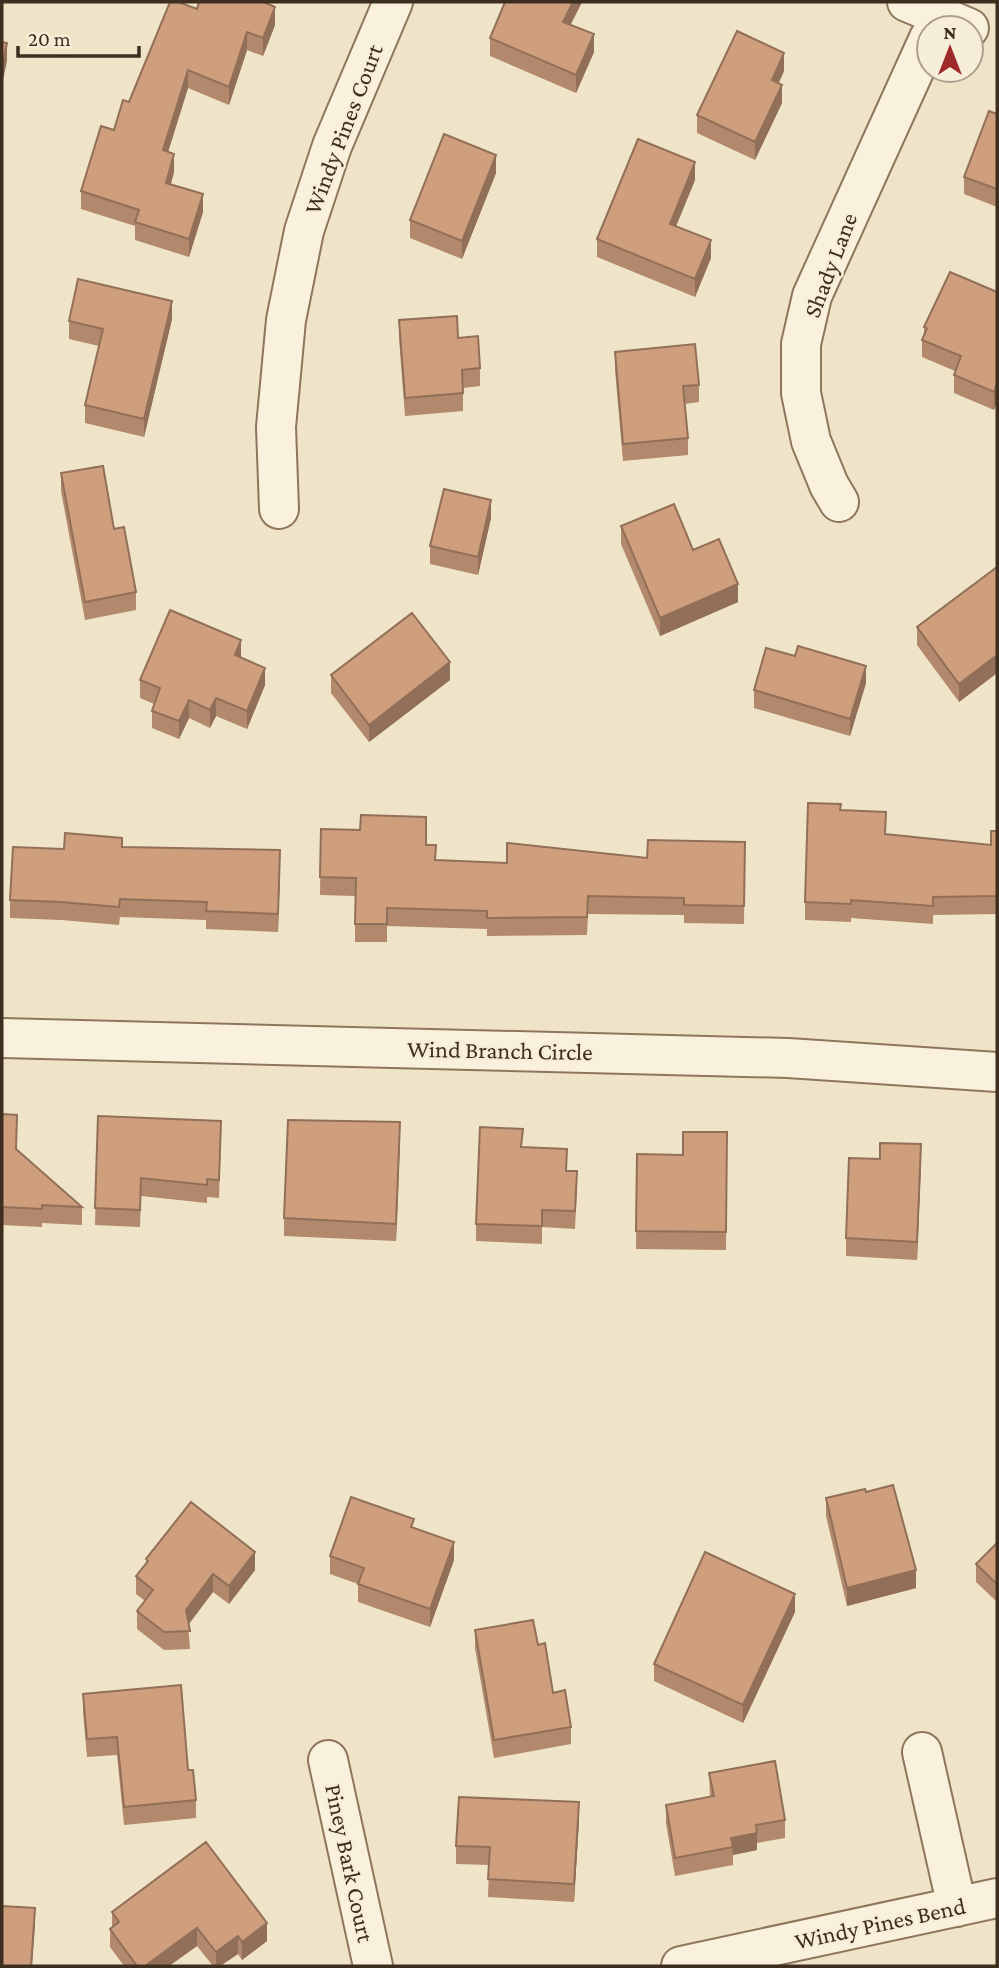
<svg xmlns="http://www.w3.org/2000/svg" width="999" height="1968" font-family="'Crimson Pro',serif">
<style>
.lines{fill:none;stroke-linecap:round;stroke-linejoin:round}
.minor-casing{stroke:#8d765c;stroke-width:42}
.minor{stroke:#faf1dc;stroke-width:38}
.wall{fill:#b2896c}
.shaded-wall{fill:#916f58}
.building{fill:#cf9f7d;stroke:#916f58;stroke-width:2}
.labels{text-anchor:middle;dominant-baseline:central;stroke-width:5;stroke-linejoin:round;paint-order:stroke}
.street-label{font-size:24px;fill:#3d2e20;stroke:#f7eed8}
</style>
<rect width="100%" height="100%" fill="#f0e4c8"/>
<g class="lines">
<g class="minor-casing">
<path id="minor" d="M 907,2 L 969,28
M 839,502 L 829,485 L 811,441 L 801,393 L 801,344 L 812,296 L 929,38
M 279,509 L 276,427 L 286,320 L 304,231 L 332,146 L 393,2
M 2,1038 L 788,1058 L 997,1072
M 922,1752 L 957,1907
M 328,1760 L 373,1966
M 681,1966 L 997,1898"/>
</g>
<use href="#minor" class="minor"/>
</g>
<path class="wall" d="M 505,2 L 582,2 L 570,25 L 594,52 L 576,93 L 490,56 L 490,38 Z
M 197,9 L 275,25 L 263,56 L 247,50 L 229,105 L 188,88 L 168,152 L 174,172 L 171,184 L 203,212 L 189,257 L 135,240 L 135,226 L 81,209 L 81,191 L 129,102 Z
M 784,71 L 778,84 L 782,103 L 755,160 L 697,133 L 697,115 Z
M 997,114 L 997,207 L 964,194 L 964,177 Z
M 496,173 L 462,259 L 410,238 L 410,220 Z
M 695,180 L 676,226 L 711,258 L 695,297 L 597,257 L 597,239 Z
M 997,292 L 997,401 L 994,410 L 954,393 L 954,375 L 955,371 L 922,357 L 922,340 L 924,335 L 924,327 Z
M 172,319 L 144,437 L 85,423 L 85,405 L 99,346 L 69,339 L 69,321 Z
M 399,320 L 458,338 L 480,368 L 480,386 L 463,388 L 463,411 L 405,416 L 399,338 Z
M 615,352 L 699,385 L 699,402 L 685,404 L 688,438 L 688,455 L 623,461 L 615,370 Z
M 61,473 L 114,529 L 136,592 L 136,610 L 85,620 L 61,491 Z
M 491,518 L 478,575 L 430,564 L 430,546 Z
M 621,526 L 693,550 L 738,602 L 660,636 L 621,544 Z
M 997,567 L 997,673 L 959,702 L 917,645 L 917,627 Z
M 241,658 L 265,685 L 247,729 L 216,716 L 210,728 L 189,718 L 179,739 L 152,728 L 152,711 L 154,704 L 140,698 L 140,680 Z
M 331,675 L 450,680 L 369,742 L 331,693 Z
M 866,683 L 850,736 L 754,708 L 754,690 Z
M 841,810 L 886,834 L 991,845 L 997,831 L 997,914 L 933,915 L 933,924 L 851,918 L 851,922 L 805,920 L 805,902 Z
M 321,829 L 426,845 L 436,860 L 507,863 L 647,858 L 745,842 L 744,924 L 684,923 L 684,915 L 588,914 L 587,935 L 487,936 L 487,929 L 387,926 L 387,942 L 355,942 L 355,896 L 320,895 Z
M 122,847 L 280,868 L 278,932 L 206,929 L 206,920 L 120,917 L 119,925 L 61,920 L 10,918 L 10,900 L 64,849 Z
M 2,1114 L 16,1150 L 82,1207 L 82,1225 L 42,1223 L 42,1227 L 2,1225 Z
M 98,1116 L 221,1139 L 219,1198 L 207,1197 L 207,1203 L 141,1196 L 140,1227 L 95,1225 Z
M 727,1132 L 726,1250 L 636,1249 L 637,1154 L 683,1155 Z
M 400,1140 L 396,1241 L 284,1236 L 284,1218 Z
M 523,1147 L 567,1171 L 577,1189 L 575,1229 L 542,1227 L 542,1244 L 476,1241 L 476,1224 Z
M 921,1162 L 917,1260 L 846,1256 L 846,1238 Z
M 866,1492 L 916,1588 L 847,1606 L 826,1516 L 826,1498 Z
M 414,1528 L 454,1560 L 430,1627 L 358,1602 L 358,1584 L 330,1574 L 330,1556 Z
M 997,1543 L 997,1602 L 976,1582 L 976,1564 Z
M 146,1559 L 255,1570 L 229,1604 L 213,1592 L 188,1624 L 190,1649 L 164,1650 L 137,1629 L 137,1611 L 145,1601 L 136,1594 L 136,1576 L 146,1563 Z
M 795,1612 L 743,1723 L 654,1681 L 654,1664 Z
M 475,1630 L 538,1645 L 553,1693 L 571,1727 L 571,1744 L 494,1758 L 475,1648 Z
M 83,1694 L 188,1770 L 196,1800 L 196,1818 L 124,1825 L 117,1755 L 87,1757 L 83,1712 Z
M 709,1773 L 785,1820 L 785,1838 L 757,1843 L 757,1850 L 733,1855 L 733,1865 L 675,1876 L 666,1823 L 666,1805 L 710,1797 Z
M 579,1820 L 574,1902 L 488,1897 L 489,1865 L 456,1864 L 456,1846 Z
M 112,1912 L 267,1941 L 242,1960 L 238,1954 L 220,1966 L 213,1966 L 197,1946 L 169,1966 L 124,1966 L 110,1947 L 110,1929 L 112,1928 Z"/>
<path class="shaded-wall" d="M 573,2 L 582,2 L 563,40 L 563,22 Z
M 275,7 L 275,25 L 263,56 L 263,38 Z
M 247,32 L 247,50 L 229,105 L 229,87 Z
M 594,34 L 594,52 L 576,93 L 576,75 Z
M 7,43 L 7,61 L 2,85 L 2,67 Z
M 784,53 L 784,71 L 772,98 L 772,80 Z
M 188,70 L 188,88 L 163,168 L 163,150 Z
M 782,85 L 782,103 L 755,160 L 755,142 Z
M 174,154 L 174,172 L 166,201 L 166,183 Z
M 496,155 L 496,173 L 462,259 L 462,241 Z
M 695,162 L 695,180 L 670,241 L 670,224 Z
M 203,194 L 203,212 L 189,257 L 189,239 Z
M 711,240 L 711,258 L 695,297 L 695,279 Z
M 172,301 L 172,319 L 144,437 L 144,419 Z
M 997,383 L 997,401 L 994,410 L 994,392 Z
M 491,500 L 491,518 L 478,575 L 478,557 Z
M 738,584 L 738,602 L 660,636 L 660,618 Z
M 241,640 L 241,658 L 235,655 Z
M 997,655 L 997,673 L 959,702 L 959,684 Z
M 450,662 L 450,680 L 369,742 L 369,725 Z
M 866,666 L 866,683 L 850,736 L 850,719 Z
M 265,668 L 265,685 L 247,729 L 247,711 Z
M 216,698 L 216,716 L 210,728 L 210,710 Z
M 189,700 L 189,718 L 179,739 L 179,721 Z
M 280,850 L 280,868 L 278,932 L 278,914 Z
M 400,1122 L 400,1140 L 396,1241 L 396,1224 Z
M 921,1144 L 921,1162 L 917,1260 L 917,1242 Z
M 454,1542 L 454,1560 L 430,1627 L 430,1609 Z
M 255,1552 L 255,1570 L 229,1604 L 229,1586 Z
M 916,1570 L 916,1588 L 847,1606 L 847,1588 Z
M 213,1574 L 213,1592 L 186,1628 L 186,1610 Z
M 795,1594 L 795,1612 L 743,1723 L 743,1705 Z
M 579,1802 L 579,1820 L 574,1902 L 574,1884 Z
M 757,1833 L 757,1850 L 733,1855 L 731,1838 Z
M 35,1908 L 35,1926 L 32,1966 L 31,1966 Z
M 267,1923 L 267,1941 L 242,1960 L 242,1942 Z
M 197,1928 L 197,1946 L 169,1966 L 145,1966 Z
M 238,1936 L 238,1954 L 220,1966 L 216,1966 L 216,1952 Z"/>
<path class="building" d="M 170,2 L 178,2 L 197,9 L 199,2 L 264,2 L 275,7 L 263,38 L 247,32 L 229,87 L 188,70 L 163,150 L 174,154 L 166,183 L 203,194 L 189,239 L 135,222 L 139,210 L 81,191 L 101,126 L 114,130 L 123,100 L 129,102 Z
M 505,2 L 573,2 L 563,22 L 594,34 L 576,75 L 490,38 Z
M 737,31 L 784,53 L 772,80 L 782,85 L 755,142 L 697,115 Z
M 2,42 L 7,43 L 2,67 Z
M 989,111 L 997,114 L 997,189 L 964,177 Z
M 444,134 L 496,155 L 462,241 L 410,220 Z
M 638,139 L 695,162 L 670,224 L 711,240 L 695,279 L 597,239 Z
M 950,272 L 997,292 L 997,383 L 994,392 L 954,375 L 961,356 L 922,340 L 927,328 L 924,327 Z
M 78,279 L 172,301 L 144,419 L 85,405 L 103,329 L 69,321 Z
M 457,316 L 458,338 L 478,336 L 480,368 L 462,370 L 463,393 L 405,398 L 399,320 Z
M 695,344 L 699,385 L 683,386 L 688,438 L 623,444 L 615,352 Z
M 103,466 L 114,529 L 124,527 L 136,592 L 85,602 L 61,473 Z
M 444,489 L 491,500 L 478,557 L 430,546 Z
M 674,504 L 693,550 L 719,539 L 738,584 L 660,618 L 621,526 Z
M 997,567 L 997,655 L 959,684 L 917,627 Z
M 170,610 L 241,640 L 235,655 L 265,668 L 247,711 L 216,698 L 210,710 L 189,700 L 179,721 L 152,711 L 160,688 L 140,680 Z
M 412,613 L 450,662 L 369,725 L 331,675 Z
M 798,646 L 866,666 L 850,719 L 754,690 L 766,648 L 795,656 Z
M 808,803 L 841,804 L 840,810 L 886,812 L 885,834 L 991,845 L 991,831 L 997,831 L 997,896 L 933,897 L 933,906 L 851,900 L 851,904 L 805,902 Z
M 361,815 L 426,817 L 426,845 L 436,845 L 435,860 L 507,863 L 507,843 L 647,858 L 648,840 L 745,842 L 744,906 L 684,905 L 684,898 L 588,896 L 587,917 L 487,918 L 487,911 L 387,908 L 387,924 L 355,924 L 356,878 L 320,877 L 321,829 L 360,830 Z
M 65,833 L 122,838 L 122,847 L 280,850 L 278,914 L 206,911 L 207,902 L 120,899 L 119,907 L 61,902 L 10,900 L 13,847 L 64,849 Z
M 2,1114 L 17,1115 L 16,1149 L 82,1207 L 42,1205 L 42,1209 L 2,1207 Z
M 98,1116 L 221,1121 L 219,1180 L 207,1179 L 207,1185 L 141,1178 L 140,1210 L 95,1208 Z
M 288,1120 L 400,1122 L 396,1224 L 284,1218 Z
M 480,1127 L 523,1129 L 521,1147 L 567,1149 L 566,1171 L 577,1171 L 575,1211 L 542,1210 L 542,1226 L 476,1224 Z
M 683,1132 L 727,1132 L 726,1232 L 636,1231 L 637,1154 L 683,1155 Z
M 880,1143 L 921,1144 L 917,1242 L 846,1238 L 849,1158 L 880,1159 Z
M 893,1485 L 916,1570 L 847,1588 L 826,1498 L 865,1489 L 866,1492 Z
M 351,1497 L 414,1519 L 411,1527 L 454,1542 L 430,1609 L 358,1584 L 364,1568 L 330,1556 Z
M 191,1502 L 255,1552 L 229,1586 L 213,1574 L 186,1610 L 190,1631 L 164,1632 L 137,1611 L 153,1590 L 136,1576 L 148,1561 L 146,1559 Z
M 997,1543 L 997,1584 L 976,1564 Z
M 705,1552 L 795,1594 L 743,1705 L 654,1664 Z
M 533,1620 L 538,1645 L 545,1643 L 553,1693 L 565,1690 L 571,1727 L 494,1740 L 475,1630 Z
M 181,1685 L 188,1770 L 193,1770 L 196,1800 L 124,1807 L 117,1737 L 87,1739 L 83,1694 Z
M 775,1761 L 785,1820 L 756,1825 L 757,1833 L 731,1838 L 733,1847 L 675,1858 L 666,1805 L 714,1796 L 709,1773 Z
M 459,1797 L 579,1802 L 574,1884 L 488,1879 L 490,1847 L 456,1846 Z
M 206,1842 L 267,1923 L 242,1942 L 238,1936 L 216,1952 L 197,1928 L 145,1966 L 137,1966 L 110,1929 L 119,1922 L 112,1912 Z
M 2,1906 L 35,1908 L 31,1966 L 2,1966 Z"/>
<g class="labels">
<g class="street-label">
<text transform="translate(343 129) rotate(-69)">Windy Pines Court</text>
<text transform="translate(830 265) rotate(-69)">Shady Lane</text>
<text transform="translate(500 1050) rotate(1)">Wind Branch Circle</text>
<text transform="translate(350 1863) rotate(78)">Piney Bark Court</text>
<text transform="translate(880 1923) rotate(-12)">Windy Pines Bend</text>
</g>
</g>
<rect width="999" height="1968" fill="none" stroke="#3d2e20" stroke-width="7"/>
<g transform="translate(950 49)"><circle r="33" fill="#f7eed8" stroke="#ada18e" stroke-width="2"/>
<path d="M0-5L12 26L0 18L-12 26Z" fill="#9e2a2b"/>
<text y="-10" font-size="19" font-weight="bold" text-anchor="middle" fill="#3d2e20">N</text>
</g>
<path d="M18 46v10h121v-10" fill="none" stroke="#3d2e20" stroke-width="3.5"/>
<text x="28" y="46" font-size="21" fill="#3d2e20" stroke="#f7eed8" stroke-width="5" paint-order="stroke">20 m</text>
</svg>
